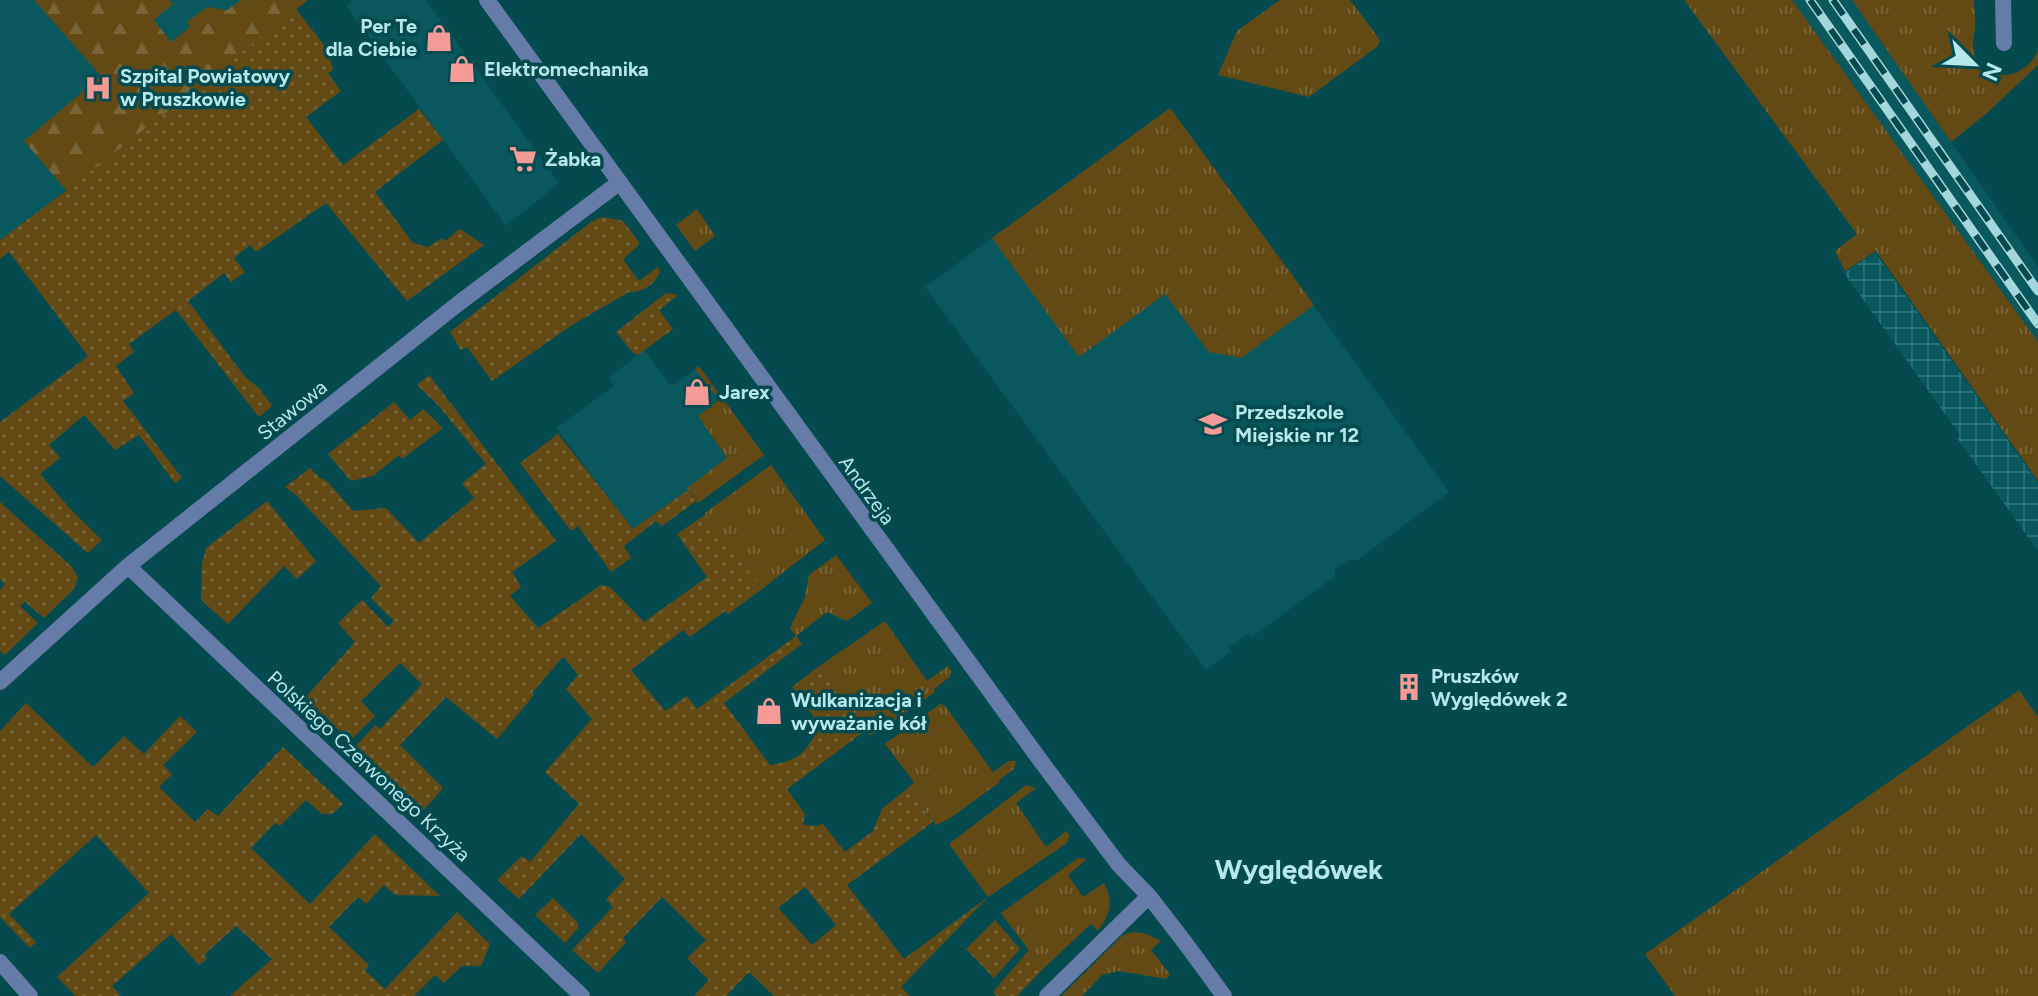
<svg xmlns="http://www.w3.org/2000/svg" width="2038" height="996" font-family="Figtree,sans-serif">
<style>
.built{fill:#09585e}
.industrial{fill:url(#industrial-grid)}
.grass{fill:url(#grass-tufts)}
.forest{fill:url(#forest-firs)}
.garden{fill:url(#garden-dots);fill-rule:evenodd}
.lines{fill:none;stroke-linecap:round;stroke-linejoin:round}
.minor{stroke:#667ca8;stroke-width:16}
.rail-casing{stroke:#a3d7db;stroke-width:9}
.rail{stroke:#054a4f;stroke-width:6;stroke-dasharray:18;stroke-linecap:butt}
.labels{text-anchor:middle;dominant-baseline:central;stroke-width:7;stroke-linejoin:round;paint-order:stroke}
.poi-label{font-size:20px;font-weight:bold;fill:#b5e7eb;stroke:#054a4f;text-anchor:start}
.street-label{font-size:20px;fill:#b5e7eb;stroke:#054a4f}
.district-label{font-size:28px;font-weight:bold;fill:#b5e7eb;stroke:#054a4f}
</style>
<defs>
<pattern id="industrial-grid" width="8" height="8" patternUnits="userSpaceOnUse" patternTransform="scale(2)"><rect width="8" height="8" fill="#09585e"/><path d="M0 4h8M4 0v8" fill="none" stroke="#2b7075"/></pattern>
<pattern id="grass-tufts" width="24" height="20" patternUnits="userSpaceOnUse" patternTransform="scale(2)"><rect width="24" height="20" fill="#634a15"/><path d="M3 7l-1-3M5 7V3M7 7l1-3M15 17l-1-3M17 17v-4M19 17l1-3" fill="none" stroke="#776437"/></pattern>
<pattern id="forest-firs" width="22" height="20" patternUnits="userSpaceOnUse" patternTransform="scale(2)"><rect width="22" height="20" fill="#634a15"/><path d="M5 1l3.5 6h-7zM16 11l3.5 6h-7z" fill="#776437"/></pattern>
<pattern id="garden-dots" width="8" height="8" patternUnits="userSpaceOnUse" patternTransform="scale(2)"><rect width="8" height="8" fill="#634a15"/><path d="M2 2h.1M6 6h.1" fill="none" stroke="#776437" stroke-width="1.8" stroke-linecap="round"/></pattern>
</defs>
<rect width="100%" height="100%" fill="#054a4f"/>
<path class="built" d="M 0,0 L 308,0 L 75,184 L 0,240 Z
M 353,0 L 426,0 L 559,183 L 506,226 L 346,6 Z
M 1792,0 L 1852,0 L 2038,267 L 2038,342 Z
M 1170,108 L 1449,492 L 1356,561 L 1350,559 L 1335,569 L 1335,576 L 1252,637 L 1249,633 L 1228,648 L 1230,652 L 1206,670 L 925,287 Z
M 644,350 L 670,385 L 675,385 L 695,369 L 719,400 L 698,416 L 727,458 L 688,488 L 688,490 L 633,529 L 556,428 L 614,386 L 609,378 Z"/>
<path class="industrial" d="M 1875,252 L 2038,483 L 2038,551 L 1957,438 L 1960,435 L 1844,273 Z"/>
<path class="grass" d="M 1280,0 L 1350,0 L 1380,40 L 1378,46 L 1309,97 L 1218,75 L 1237,31 Z
M 1684,0 L 1792,0 L 2038,342 L 2038,481 L 1876,251 L 1845,271 L 1835,251 L 1857,234 Z
M 1852,0 L 1974,0 C 1974,8 1976,17 1975,25 C 1975,36 1970,44 1975,56 C 1988,87 2028,77 2038,50 L 2038,65 L 1987,113 L 1951,142 Z
M 1170,108 L 1314,305 L 1241,358 L 1209,352 L 1165,294 L 1079,357 L 992,238 Z
M 697,209 L 715,236 L 695,251 L 676,225 Z
M 699,366 L 764,455 L 698,503 L 687,488 L 727,458 L 698,416 L 719,400 L 695,369 Z
M 771,465 L 825,540 L 762,589 L 705,513 Z
M 836,555 L 872,603 L 847,621 L 827,612 L 796,636 L 790,628 L 805,597 L 809,575 Z
M 885,621 L 927,681 L 948,666 L 951,671 L 950,677 L 934,689 L 935,692 L 877,733 L 869,735 L 818,667 Z
M 2019,690 L 2038,717 L 2038,996 L 1675,996 L 1645,954 Z
M 940,704 L 945,706 L 993,772 L 1009,761 L 1016,761 L 1014,769 L 999,780 L 1000,782 L 949,819 L 936,825 L 908,788 L 914,782 L 885,744 Z
M 1026,785 L 1036,788 L 1016,803 L 1046,847 L 1066,831 L 1069,835 L 1068,842 L 988,897 L 949,844 Z
M 1078,858 L 1087,859 L 1068,875 L 1083,897 L 1104,883 C 1114,902 1110,914 1098,931 L 1091,924 L 1043,969 L 1001,913 Z
M 1134,932 L 1147,934 L 1161,941 L 1151,950 L 1170,974 L 1166,979 L 1119,971 L 1102,975 L 1082,996 L 1061,996 L 1123,935 Z"/>
<path class="forest" d="M 34,0 L 170,0 L 173,4 L 154,20 L 171,42 L 190,27 L 187,22 L 207,7 L 227,10 L 241,0 L 308,0 L 67,191 L 24,141 L 101,76 Z"/>
<path class="garden" d="M 296,9 L 327,49 L 333,70 L 328,73 L 341,91 L 306,117 L 343,165 L 419,109 L 443,140 L 375,192 L 413,243 L 428,247 L 442,238 L 445,241 L 460,229 L 484,245 L 407,301 L 326,203 L 256,252 L 250,245 L 234,258 L 245,272 L 231,282 L 224,273 L 188,301 L 245,377 L 260,389 L 272,406 L 259,417 L 176,310 L 129,344 L 134,352 L 116,366 L 134,393 L 123,401 L 182,478 L 175,483 L 139,435 L 115,450 L 84,415 L 49,445 L 60,458 L 40,474 L 72,511 L 102,540 L 88,553 L 0,476 L 0,422 L 88,356 L 9,252 L 0,259 L 0,240 L 75,184 Z
M 602,217 L 623,221 L 639,242 L 638,246 L 623,259 L 639,281 L 658,267 L 660,271 C 655,285 643,292 629,292 L 572,325 L 492,381 L 467,347 L 461,350 L 450,332 L 591,222 Z
M 666,293 L 678,295 L 659,310 L 673,329 L 638,355 L 633,353 L 616,332 Z
M 429,375 L 556,541 L 512,572 L 521,587 L 510,596 L 538,628 L 601,585 L 610,587 L 644,622 L 707,577 L 677,534 L 706,514 L 762,589 L 728,614 L 725,611 L 690,637 L 683,630 L 631,670 L 665,711 L 687,696 L 697,709 L 796,636 L 802,644 L 724,703 L 770,765 C 800,761 807,751 820,725 L 792,687 L 818,667 L 865,731 L 787,789 L 805,814 L 803,825 L 816,826 L 823,824 L 845,852 L 873,831 L 882,809 L 908,788 L 933,822 L 847,885 L 904,959 L 988,897 L 901,987 L 910,996 L 774,996 L 749,972 L 726,996 L 694,996 L 709,980 L 687,958 L 706,940 L 662,897 L 623,938 L 626,942 L 598,973 L 572,950 L 613,907 L 606,899 L 625,879 L 581,834 L 519,899 L 497,880 L 522,856 L 530,862 L 579,804 L 545,772 L 592,719 L 566,689 L 578,675 L 565,658 L 562,658 L 532,693 L 534,695 L 497,739 L 446,697 L 400,745 L 443,788 L 424,810 L 356,746 L 375,725 L 380,729 L 422,684 L 400,663 L 361,701 L 375,716 L 350,741 L 305,698 L 355,642 L 338,623 L 362,600 L 388,627 L 394,621 L 371,598 L 381,586 L 295,494 L 285,487 L 310,468 L 319,477 L 328,482 L 353,511 L 386,508 L 419,543 L 474,498 L 462,483 L 486,464 L 438,405 L 417,385 ZM 805,887 L 836,925 L 812,945 L 778,908 Z
M 394,402 L 410,420 L 423,409 L 443,428 L 402,459 L 399,455 L 373,476 L 351,481 L 328,454 Z
M 558,434 L 633,529 L 688,490 L 696,501 L 662,526 L 656,521 L 624,546 L 631,558 L 611,572 L 578,526 L 571,531 L 520,463 Z
M 267,501 L 316,561 L 297,579 L 284,566 L 228,624 L 201,600 L 202,564 L 206,548 Z
M 0,502 L 72,567 L 78,578 L 74,589 L 44,618 L 25,602 L 20,606 L 38,623 L 5,655 L 0,651 L 0,590 L 5,584 L 0,579 Z
M 26,703 L 93,767 L 124,736 L 144,754 L 180,716 L 197,732 L 163,765 L 172,774 L 159,787 L 195,822 L 208,809 L 218,816 L 283,747 L 343,804 L 332,814 L 322,814 L 306,800 L 280,826 L 275,823 L 251,848 L 310,904 L 375,834 L 440,896 L 395,895 L 384,885 L 366,904 L 358,897 L 329,927 L 369,965 L 365,971 L 385,989 L 457,912 L 490,944 L 481,966 L 462,966 L 444,983 L 435,975 L 414,996 L 230,996 L 272,959 L 236,926 L 204,955 L 207,959 L 199,965 L 171,934 L 112,986 L 121,996 L 76,996 L 57,977 L 149,893 L 96,835 L 9,914 L 36,942 L 30,948 L 0,917 L 0,731 Z
M 553,898 L 578,923 L 578,928 L 565,943 L 535,915 Z
M 995,920 L 1020,949 L 994,978 L 966,949 Z
M 1029,950 L 1043,969 L 1017,996 L 997,996 L 993,992 Z"/>
<g class="lines">
<path class="minor" d="M 487,0 L 1043,764 L 1119,865 L 1149,896 L 1186,944 L 1224,996
M 2003,0 L 2004,43
M 128,566 L 582,996
M 0,682 L 128,566 L 459,303 L 620,182
M 0,962 L 30,996
M 1047,996 L 1149,896"/>
<g class="rail-casing">
<path id="rail" d="M 1810,0 L 2038,324
M 1833,0 L 2038,291"/>
</g>
<use href="#rail" class="rail"/>
</g>
<defs>
<g id="shop-bare" transform="scale(2.16)"><path d="M-5-2.5h2.3a2.7 3.5 0 0 1 5.4 0H5L5.5 6h-11ZM-1.5-2.5h3a1.5 2.3 0 0 0-3 0Z" fill="#f59b97" stroke="#054a4f" stroke-width="2.5" paint-order="stroke"/></g>
<g id="hospital-bare" transform="scale(2.16)"><path d="M-5-5h3v3.5h4V-5h3V5h-3V1.5h-4V5h-3Z" fill="#f59b97" stroke="#054a4f" stroke-width="2.5" paint-order="stroke"/></g>
<g id="supermarket-bare" transform="scale(2.16)"><path d="M-6-5.5h2.5l.6 2H6L4.5 2H-2.5L-4.4-4H-6ZM-1.5 3.2a1.3 1.3 0 1 0 .1 0ZM3 3.2a1.3 1.3 0 1 0 .1 0Z" fill="#f59b97" stroke="#054a4f" stroke-width="2.5" paint-order="stroke"/></g>
<g id="school-bare" transform="scale(2.16)"><path d="M0-5L7-2L0 1L-7-2ZM-4 1L0 2.5L4 1V4Q0 6-4 4Z" fill="#f59b97" stroke="#054a4f" stroke-width="2.5" paint-order="stroke"/></g>
<g id="building-bare" transform="scale(2.16)"><path d="M-4-6H4V6H1V3H-1V6H-4ZM-2.5-4.3h1.7v1.8h-1.7ZM.8-4.3h1.7v1.8H.8ZM-2.5-1h1.7V.8h-1.7ZM.8-1h1.7V.8H.8Z" fill="#f59b97" stroke="#054a4f" stroke-width="2.5" paint-order="stroke"/></g>
</defs>
<g fill-rule="evenodd">
<use href="#shop-bare" x="439" y="38"/>
<use href="#shop-bare" x="462" y="69"/>
<use href="#hospital-bare" x="98" y="88"/>
<use href="#supermarket-bare" x="523" y="159"/>
<use href="#shop-bare" x="697" y="392"/>
<use href="#school-bare" x="1213" y="424"/>
<use href="#building-bare" x="1409" y="687"/>
<use href="#shop-bare" x="769" y="711"/>
</g>
<g class="labels">
<g class="poi-label">
<text x="417" y="26" text-anchor="end">Per Te<tspan x="417" dy="23">dla Ciebie</tspan></text>
<text x="484" y="69">Elektromechanika</text>
<text x="120" y="76">Szpital Powiatowy<tspan x="120" dy="23">w Pruszkowie</tspan></text>
<text x="545" y="159">Żabka</text>
<text x="719" y="392">Jarex</text>
<text x="1235" y="412">Przedszkole<tspan x="1235" dy="23">Miejskie nr 12</tspan></text>
<text x="1431" y="676">Pruszków<tspan x="1431" dy="23">Wyględówek 2</tspan></text>
<text x="791" y="700">Wulkanizacja i<tspan x="791" dy="23">wyważanie kół</tspan></text>
</g>
<g class="street-label">
<text transform="translate(292 410) rotate(-39)">Stawowa</text>
<text transform="translate(867 490) rotate(54)">Andrzeja</text>
<text transform="translate(369 766) rotate(43)">Polskiego Czerwonego Krzyża</text>
</g>
<g class="district-label">
<text x="1299" y="869">Wyględówek</text>
</g>
</g>
<g transform="translate(1974 64) rotate(114)" stroke="#054a4f" stroke-width="6" paint-order="stroke">
<path d="M0-6L14 30L0 20L-14 30Z" fill="#b5e7eb"/>
<text y="-12" font-size="22" font-weight="bold" text-anchor="middle" fill="#b5e7eb">N</text>
</g>
</svg>
